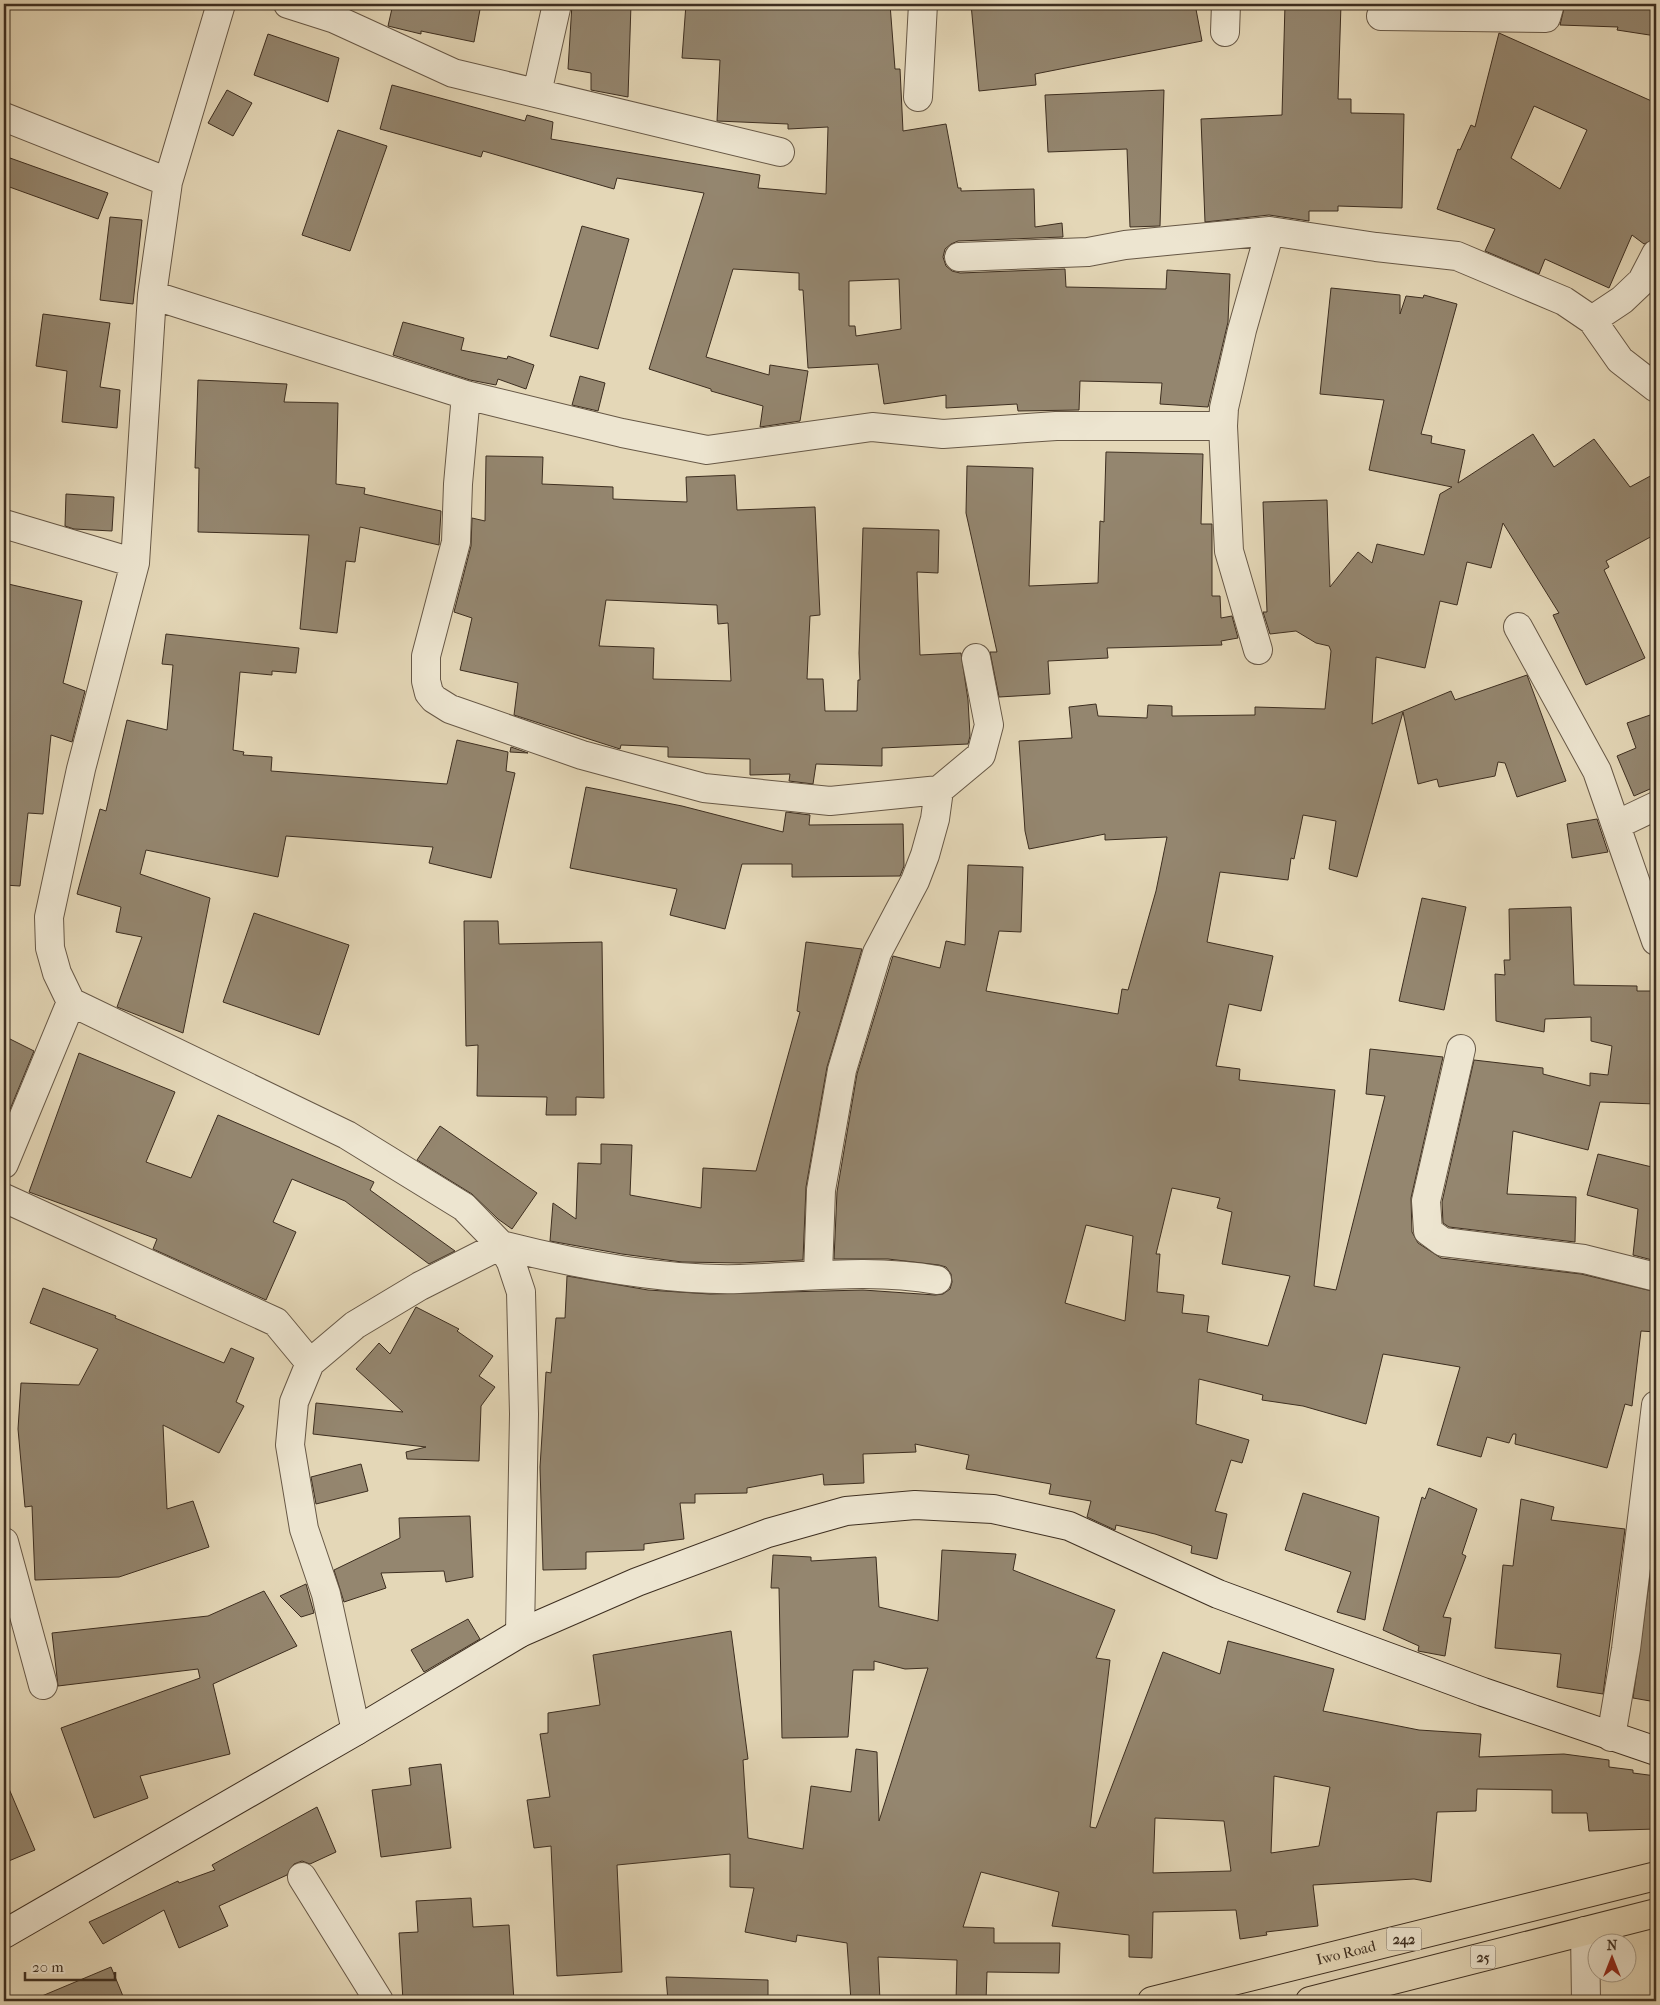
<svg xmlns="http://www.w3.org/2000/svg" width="1660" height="2005" font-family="'IM FELL French Canon',serif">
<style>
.building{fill:#94866f;stroke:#3d2e20;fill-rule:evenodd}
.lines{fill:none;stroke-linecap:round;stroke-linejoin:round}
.street-casing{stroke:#675846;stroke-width:30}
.secondary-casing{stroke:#3d2e20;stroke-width:30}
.primary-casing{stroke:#3d2e20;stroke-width:30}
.street{stroke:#ede5d0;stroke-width:28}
.secondary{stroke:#ede5d0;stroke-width:28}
.primary{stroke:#e4d7b7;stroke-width:28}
.labels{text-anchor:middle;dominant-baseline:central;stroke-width:4;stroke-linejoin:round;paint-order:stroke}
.shield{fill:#ede5d0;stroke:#726555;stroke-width:1}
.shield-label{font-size:14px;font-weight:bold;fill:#3d2e20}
.street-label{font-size:15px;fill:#3d2e20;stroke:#ede5d0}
</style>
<rect width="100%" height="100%" fill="#e4d7b7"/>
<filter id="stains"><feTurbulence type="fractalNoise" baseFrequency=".004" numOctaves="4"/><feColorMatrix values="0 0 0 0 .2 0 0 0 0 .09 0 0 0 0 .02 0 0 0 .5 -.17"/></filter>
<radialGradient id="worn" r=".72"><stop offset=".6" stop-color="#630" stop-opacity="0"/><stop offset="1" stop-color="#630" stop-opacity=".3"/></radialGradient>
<path class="building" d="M 393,4 L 481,4 L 474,42 L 421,31 L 421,34 L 388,26 Z
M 572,4 L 631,4 L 628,97 L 591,90 L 591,73 L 568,69 Z
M 686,4 L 792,8 L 844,4 L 890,4 L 895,69 L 900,69 L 903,131 L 946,124 L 958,188 L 961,188 L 961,191 L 1034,189 L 1035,227 L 1062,223 L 1063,237 L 958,241 L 951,244 L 945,249 L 943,257 L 946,266 L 952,271 L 960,273 L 1065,269 L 1066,287 L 1166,289 L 1167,270 L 1230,274 L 1228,322 L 1208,407 L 1160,404 L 1162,383 L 1080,381 L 1079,410 L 1018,411 L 1017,404 L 946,408 L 946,395 L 884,404 L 878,364 L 808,368 L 803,290 L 799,290 L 799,273 L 733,269 L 706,357 L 769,375 L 770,365 L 808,371 L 800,421 L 760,427 L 763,406 L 711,391 L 711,389 L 649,369 L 704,193 L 617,178 L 614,189 L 483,151 L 481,157 L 380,129 L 392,85 L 525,121 L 527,115 L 553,122 L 551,139 L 760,175 L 758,188 L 826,194 L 828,127 L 788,129 L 788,124 L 717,121 L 720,60 L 682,58 ZM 899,279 L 901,329 L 856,336 L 855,326 L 849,326 L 849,281 Z
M 971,4 L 1195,4 L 1202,41 L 1035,74 L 1036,85 L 979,91 Z
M 1285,4 L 1341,4 L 1338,99 L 1351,99 L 1351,113 L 1404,114 L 1402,208 L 1338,206 L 1338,211 L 1309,211 L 1309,221 L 1269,215 L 1205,222 L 1201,119 L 1282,115 Z
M 1565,4 L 1656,4 L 1656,36 L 1617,30 L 1618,27 L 1560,25 Z
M 1499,33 L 1656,103 L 1656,239 L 1644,244 L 1632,235 L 1609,288 L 1545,259 L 1539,274 L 1485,251 L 1495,229 L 1437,209 L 1458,149 L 1460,150 L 1471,125 L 1475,127 ZM 1534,106 L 1587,130 L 1560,189 L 1511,158 Z
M 268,34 L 339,58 L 328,102 L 254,75 Z
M 227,90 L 252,103 L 233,136 L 208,123 Z
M 1164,90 L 1160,226 L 1130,227 L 1127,149 L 1048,152 L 1045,95 Z
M 338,130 L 387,146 L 350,251 L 302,235 Z
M 10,158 L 108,193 L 98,219 L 4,185 L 4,176 Z
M 110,217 L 142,220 L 133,304 L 100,300 Z
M 582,226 L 629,239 L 598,349 L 550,336 Z
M 1331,288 L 1400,295 L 1400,314 L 1406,296 L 1423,298 L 1424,295 L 1457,304 L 1421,434 L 1432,436 L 1431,443 L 1465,450 L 1458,483 L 1533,434 L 1554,467 L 1594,439 L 1630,487 L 1656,473 L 1656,534 L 1606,561 L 1609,567 L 1604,570 L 1645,658 L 1586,685 L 1553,615 L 1559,613 L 1503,523 L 1491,568 L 1467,562 L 1457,605 L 1440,601 L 1425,668 L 1376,657 L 1372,724 L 1451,691 L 1455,700 L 1527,675 L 1566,781 L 1517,797 L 1505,763 L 1498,762 L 1495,776 L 1439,787 L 1437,779 L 1418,784 L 1403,712 L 1357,877 L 1329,869 L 1336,821 L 1303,815 L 1294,859 L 1291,858 L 1288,880 L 1220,872 L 1207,942 L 1273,956 L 1261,1011 L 1229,1004 L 1216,1066 L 1240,1069 L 1239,1080 L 1335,1090 L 1314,1286 L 1336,1290 L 1385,1096 L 1366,1094 L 1370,1049 L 1443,1057 L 1411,1198 L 1412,1232 L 1418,1243 L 1441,1258 L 1581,1274 L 1656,1292 L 1656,1332 L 1641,1331 L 1632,1406 L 1625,1404 L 1607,1468 L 1515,1444 L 1516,1434 L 1513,1434 L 1509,1443 L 1487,1437 L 1481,1457 L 1437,1445 L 1460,1367 L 1383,1354 L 1366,1424 L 1303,1406 L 1262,1400 L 1263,1395 L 1199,1379 L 1196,1424 L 1249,1440 L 1242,1463 L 1231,1460 L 1215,1511 L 1227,1514 L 1217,1559 L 1191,1553 L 1192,1546 L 1155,1534 L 1116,1525 L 1115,1530 L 1087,1517 L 1091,1501 L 1049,1494 L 1051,1484 L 966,1469 L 969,1455 L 915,1444 L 916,1452 L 863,1454 L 864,1483 L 824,1485 L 823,1474 L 747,1488 L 747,1493 L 695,1494 L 695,1503 L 680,1503 L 684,1539 L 644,1544 L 644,1550 L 586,1552 L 586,1569 L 543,1570 L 540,1467 L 546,1372 L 551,1373 L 556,1318 L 565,1318 L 567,1276 L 648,1290 L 710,1294 L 863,1290 L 935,1295 L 943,1294 L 950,1289 L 952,1282 L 951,1274 L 946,1267 L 939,1265 L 888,1259 L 834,1259 L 837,1192 L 857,1074 L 892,959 L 893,956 L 940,968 L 946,941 L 965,945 L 968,865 L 1023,867 L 1021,932 L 999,931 L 986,991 L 1118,1014 L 1122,989 L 1128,990 L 1156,891 L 1167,837 L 1105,840 L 1105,834 L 1029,849 L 1025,831 L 1019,741 L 1072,738 L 1069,707 L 1096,704 L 1098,716 L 1147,718 L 1148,705 L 1172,706 L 1172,716 L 1255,715 L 1255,707 L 1325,709 L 1331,651 L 1329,646 L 1316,643 L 1296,631 L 1270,634 L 1263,612 L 1267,612 L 1263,502 L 1327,500 L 1330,587 L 1358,552 L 1372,563 L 1377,544 L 1424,555 L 1440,494 L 1452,487 L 1369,470 L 1384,400 L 1320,394 ZM 1172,1188 L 1220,1198 L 1217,1208 L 1232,1212 L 1222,1264 L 1290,1276 L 1268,1346 L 1207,1332 L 1209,1316 L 1182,1313 L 1184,1295 L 1157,1292 L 1160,1254 L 1156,1254 ZM 1086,1225 L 1133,1236 L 1125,1321 L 1065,1303 Z
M 43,314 L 110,323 L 100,387 L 120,390 L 117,428 L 62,422 L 67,371 L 36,366 Z
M 403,322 L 464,338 L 461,350 L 507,359 L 508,356 L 534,365 L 526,389 L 498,379 L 496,385 L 470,380 L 393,355 Z
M 580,376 L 605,383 L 598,411 L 572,405 Z
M 198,380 L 287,384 L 284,402 L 338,403 L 336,484 L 365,488 L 364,494 L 441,511 L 439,545 L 360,527 L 355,562 L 346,561 L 337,633 L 300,629 L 309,535 L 198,532 L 199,468 L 195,468 Z
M 1106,452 L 1203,454 L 1201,524 L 1212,524 L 1212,596 L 1220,596 L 1221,618 L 1232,616 L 1238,638 L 1221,641 L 1222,645 L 1107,648 L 1108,658 L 1048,661 L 1050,694 L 999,697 L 990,652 L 997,652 L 966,513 L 967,466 L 1033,468 L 1029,586 L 1098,583 L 1100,521 L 1104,522 Z
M 486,456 L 543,457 L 542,484 L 613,487 L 613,499 L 687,502 L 686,477 L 735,475 L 737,510 L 815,507 L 820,615 L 810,616 L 807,679 L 823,679 L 825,711 L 857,711 L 858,680 L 860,680 L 859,653 L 863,528 L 939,530 L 938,573 L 917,572 L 920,655 L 961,653 L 968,700 L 970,736 L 968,744 L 882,748 L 882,766 L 816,764 L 813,784 L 789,781 L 790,774 L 750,775 L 750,759 L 668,757 L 668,747 L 621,745 L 620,749 L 514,715 L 518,683 L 460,670 L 472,618 L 454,612 L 471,546 L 472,518 L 485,521 ZM 606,600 L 717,605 L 718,624 L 728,623 L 731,681 L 653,679 L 654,648 L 599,646 Z
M 66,494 L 114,497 L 112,531 L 74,529 L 65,526 Z
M 4,583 L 82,601 L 63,683 L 85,691 L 72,742 L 51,735 L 43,814 L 28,813 L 20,886 L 4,885 Z
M 166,634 L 299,648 L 296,673 L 272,671 L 272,675 L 240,672 L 233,750 L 244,752 L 243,755 L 272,757 L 271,771 L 447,784 L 457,740 L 508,752 L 506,771 L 515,773 L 491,878 L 429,863 L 433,847 L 286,836 L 278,877 L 146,850 L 140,874 L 210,898 L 183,1033 L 117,1007 L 142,937 L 116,932 L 121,907 L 77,894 L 100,809 L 106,811 L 127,720 L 167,730 L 173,665 L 162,664 Z
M 1656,713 L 1656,791 L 1651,792 L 1650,789 L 1634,796 L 1617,756 L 1636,748 L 1627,723 Z
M 511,747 L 528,753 L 510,752 Z
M 586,787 L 682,806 L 783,832 L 786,812 L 810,815 L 809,825 L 903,824 L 904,866 L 900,876 L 792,877 L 792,864 L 742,864 L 725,929 L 670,915 L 677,889 L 570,868 Z
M 1597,819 L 1608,852 L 1572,858 L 1567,824 Z
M 1422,898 L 1466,907 L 1444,1010 L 1399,1001 Z
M 1571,907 L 1574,985 L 1637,986 L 1637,991 L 1656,991 L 1656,1104 L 1600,1102 L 1588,1150 L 1513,1131 L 1507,1194 L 1576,1197 L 1575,1242 L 1449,1227 L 1443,1223 L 1442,1202 L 1474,1060 L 1543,1068 L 1543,1074 L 1590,1086 L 1590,1073 L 1608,1075 L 1612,1046 L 1591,1041 L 1591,1017 L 1545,1019 L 1544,1032 L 1496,1021 L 1495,974 L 1505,975 L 1504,960 L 1510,960 L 1509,909 Z
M 254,913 L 349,945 L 319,1035 L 223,1002 Z
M 464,921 L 498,921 L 499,944 L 602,942 L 604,1098 L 576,1097 L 576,1115 L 546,1115 L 547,1097 L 477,1096 L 478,1045 L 466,1046 Z
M 806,942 L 862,949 L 827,1067 L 806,1187 L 803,1260 L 740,1263 L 682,1262 L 622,1254 L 550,1241 L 553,1203 L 576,1219 L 578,1163 L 601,1164 L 601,1144 L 632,1145 L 630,1195 L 701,1208 L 703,1168 L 756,1171 L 800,1012 L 797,1011 Z
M 4,1036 L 34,1051 L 4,1124 Z
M 79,1053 L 175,1092 L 146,1162 L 191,1178 L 218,1115 L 374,1182 L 370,1190 L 455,1251 L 429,1264 L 345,1201 L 292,1179 L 273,1222 L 296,1232 L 266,1300 L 153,1249 L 157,1239 L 29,1192 Z
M 440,1126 L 537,1193 L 512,1229 L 498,1219 L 472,1194 L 417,1160 Z
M 1598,1154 L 1656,1168 L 1656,1261 L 1633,1255 L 1638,1209 L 1587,1195 Z
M 43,1288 L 116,1316 L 115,1318 L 224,1363 L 231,1348 L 254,1358 L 236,1402 L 244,1406 L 219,1453 L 163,1425 L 167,1509 L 193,1501 L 209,1547 L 119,1577 L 35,1580 L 32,1506 L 25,1507 L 18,1429 L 21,1383 L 79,1385 L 98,1349 L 30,1323 Z
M 416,1307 L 459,1329 L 457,1331 L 493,1356 L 479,1376 L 495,1387 L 481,1406 L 479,1461 L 407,1459 L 406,1452 L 426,1447 L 313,1434 L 316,1403 L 403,1412 L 356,1369 L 379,1343 L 390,1354 Z
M 361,1464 L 368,1491 L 316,1504 L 311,1477 Z
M 1429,1488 L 1477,1509 L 1462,1554 L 1466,1556 L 1443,1617 L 1451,1618 L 1445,1656 L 1418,1651 L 1419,1646 L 1383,1630 L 1422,1497 L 1425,1499 Z
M 1303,1493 L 1379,1517 L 1365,1620 L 1337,1612 L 1351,1572 L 1285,1550 Z
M 1521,1499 L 1554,1507 L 1551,1520 L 1625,1529 L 1603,1694 L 1557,1687 L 1561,1654 L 1495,1648 L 1503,1565 L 1513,1566 Z
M 470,1516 L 473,1577 L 446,1582 L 444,1571 L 381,1573 L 386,1588 L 344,1602 L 334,1570 L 400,1538 L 399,1518 Z
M 1656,1532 L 1656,1702 L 1633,1698 Z
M 942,1550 L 1016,1554 L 1013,1570 L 1115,1610 L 1096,1658 L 1110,1660 L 1090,1827 L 1096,1828 L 1163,1652 L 1220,1674 L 1228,1641 L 1334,1669 L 1323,1711 L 1419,1730 L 1481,1734 L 1479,1757 L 1564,1754 L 1609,1760 L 1609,1767 L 1633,1770 L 1633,1773 L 1656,1776 L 1656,1829 L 1589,1831 L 1587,1813 L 1552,1813 L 1552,1790 L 1477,1789 L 1476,1811 L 1437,1812 L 1431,1882 L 1414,1879 L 1313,1885 L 1318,1926 L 1266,1932 L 1267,1935 L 1240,1939 L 1236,1910 L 1153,1912 L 1152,1958 L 1129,1957 L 1129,1935 L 1052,1926 L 1059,1892 L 981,1872 L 963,1927 L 994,1928 L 994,1943 L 1060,1943 L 1059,1973 L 987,1972 L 986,2001 L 956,2001 L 957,1960 L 878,1957 L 880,2001 L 851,2001 L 847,1943 L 797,1935 L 796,1942 L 745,1932 L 754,1888 L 730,1887 L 730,1854 L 617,1865 L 622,1972 L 557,1976 L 551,1846 L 534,1848 L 527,1800 L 550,1797 L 540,1734 L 548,1733 L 548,1713 L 600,1705 L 593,1655 L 731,1631 L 748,1759 L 743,1760 L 748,1838 L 803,1849 L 811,1786 L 851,1792 L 856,1749 L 877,1752 L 879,1821 L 928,1668 L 905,1669 L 874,1661 L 874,1670 L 853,1670 L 848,1737 L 782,1738 L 779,1588 L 771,1588 L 773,1555 L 811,1557 L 811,1561 L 876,1557 L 879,1607 L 938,1621 ZM 1274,1776 L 1330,1787 L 1319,1846 L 1271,1853 ZM 1155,1818 L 1224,1821 L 1231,1871 L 1153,1873 Z
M 306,1584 L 314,1613 L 301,1617 L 280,1596 Z
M 264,1591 L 297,1646 L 213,1684 L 230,1754 L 140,1776 L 148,1798 L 94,1818 L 61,1728 L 200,1678 L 198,1669 L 58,1686 L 52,1633 L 208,1616 Z
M 468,1619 L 480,1639 L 424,1672 L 411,1650 Z
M 441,1764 L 451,1848 L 381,1857 L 372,1790 L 411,1785 L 409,1768 Z
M 4,1777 L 35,1850 L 4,1863 Z
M 317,1807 L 336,1852 L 310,1864 L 302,1861 L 294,1864 L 287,1875 L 219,1906 L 228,1926 L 179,1948 L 164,1910 L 103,1944 L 89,1922 L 178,1881 L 179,1883 L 215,1870 L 212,1865 Z
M 471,1898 L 473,1927 L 509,1925 L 514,2001 L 403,2001 L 399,1933 L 418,1932 L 416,1901 Z
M 111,1967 L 125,2001 L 30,2001 Z
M 666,1977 L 768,1980 L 768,1999 L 668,2001 Z"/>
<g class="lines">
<g class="street-casing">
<path id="street" d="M 288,4 L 335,19 L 453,73 L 780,152
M 1381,16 L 1546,18 L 1550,4
M 1225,32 L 1226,4
M 537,93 L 557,4
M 918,97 L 923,4
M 4,117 L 168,182
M 959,257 L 1088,252 L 1125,245 L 1270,231 L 1376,247 L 1457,256 L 1564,301 L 1592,320 L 1620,360 L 1656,388
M 152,295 L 466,395 L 622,433 L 707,450 L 872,427 L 943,434 L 1056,426 L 1223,426
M 1592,320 L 1622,300 L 1642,281 L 1656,254
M 466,395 L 458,484 L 456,542 L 426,656 L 426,681 L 429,693 L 434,699 L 450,709 L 582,755 L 704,788 L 830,801 L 939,790 L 981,755 L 989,725 L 976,658
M 4,524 L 135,563
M 1518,627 L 1597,771 L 1656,941
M 1258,650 L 1229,551 L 1223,426 L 1224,408 L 1242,330 L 1270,231
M 1616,825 L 1656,806
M 71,1002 L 347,1135 L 464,1207 L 501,1245 L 511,1262 L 521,1292 L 524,1414 L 520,1633
M 1461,1049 L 1426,1201 L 1428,1231 L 1443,1242 L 1584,1259 L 1656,1277
M 4,1164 L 71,1002 L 57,973 L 50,948 L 49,917 L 81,769 L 135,563 L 152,295 L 168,182 L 221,4
M 4,1198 L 276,1322 L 310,1363
M 818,1274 L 821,1190 L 842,1070 L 877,953 L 915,881 L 925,855 L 935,819 L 939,790
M 4,1542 L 43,1685
M 356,1731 L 326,1594 L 304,1529 L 290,1445 L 294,1402 L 310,1363 L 355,1325 L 420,1286 L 501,1245 C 575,1264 664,1281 740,1279 C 807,1277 871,1268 937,1280
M 1611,1737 L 1626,1649 L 1656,1405
M 302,1877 L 379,2001
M 1585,1931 L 1586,2001"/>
</g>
<g class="secondary-casing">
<path id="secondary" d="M 4,1934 L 356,1731 L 520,1633 L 637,1582 L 768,1533 L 846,1511 L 915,1505 L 993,1509 L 1069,1526 L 1218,1594 L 1483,1692 L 1656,1751"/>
</g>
<g class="primary-casing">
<g id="primary">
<path id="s1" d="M 1152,2001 L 1656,1876"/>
<path d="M 1310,2001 L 1656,1913"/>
</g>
</g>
<use href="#street" class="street"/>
<use href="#secondary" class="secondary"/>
<use href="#primary" class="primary"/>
</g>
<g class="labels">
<g class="shield">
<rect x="1386.5" y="1927.5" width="35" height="23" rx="4"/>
<rect x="1470.5" y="1945.5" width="25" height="23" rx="4"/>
</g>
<g class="shield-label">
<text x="1404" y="1939">242</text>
<text x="1483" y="1957">25</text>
</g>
<g class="street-label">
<text stroke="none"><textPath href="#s1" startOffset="200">Iwo Road</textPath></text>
</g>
</g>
<rect width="1660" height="2005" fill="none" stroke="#e4d7b7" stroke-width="20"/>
<rect x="5" y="5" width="1650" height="1995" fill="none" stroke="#3d2e20" stroke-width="2.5"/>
<rect x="10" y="10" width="1640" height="1985" fill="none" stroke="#3d2e20"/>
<g transform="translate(1612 1958)"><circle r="24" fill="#ede5d0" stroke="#a79c8a"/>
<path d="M0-4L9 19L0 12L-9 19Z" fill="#8f2418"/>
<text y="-8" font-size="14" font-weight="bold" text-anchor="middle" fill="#3d2e20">N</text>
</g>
<path d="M25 1972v8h90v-8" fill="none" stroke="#3d2e20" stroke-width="2.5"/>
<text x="32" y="1972" font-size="15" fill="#3d2e20" stroke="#ede5d0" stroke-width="4" paint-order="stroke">20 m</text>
<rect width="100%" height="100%" filter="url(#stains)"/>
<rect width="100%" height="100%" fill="url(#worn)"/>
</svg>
